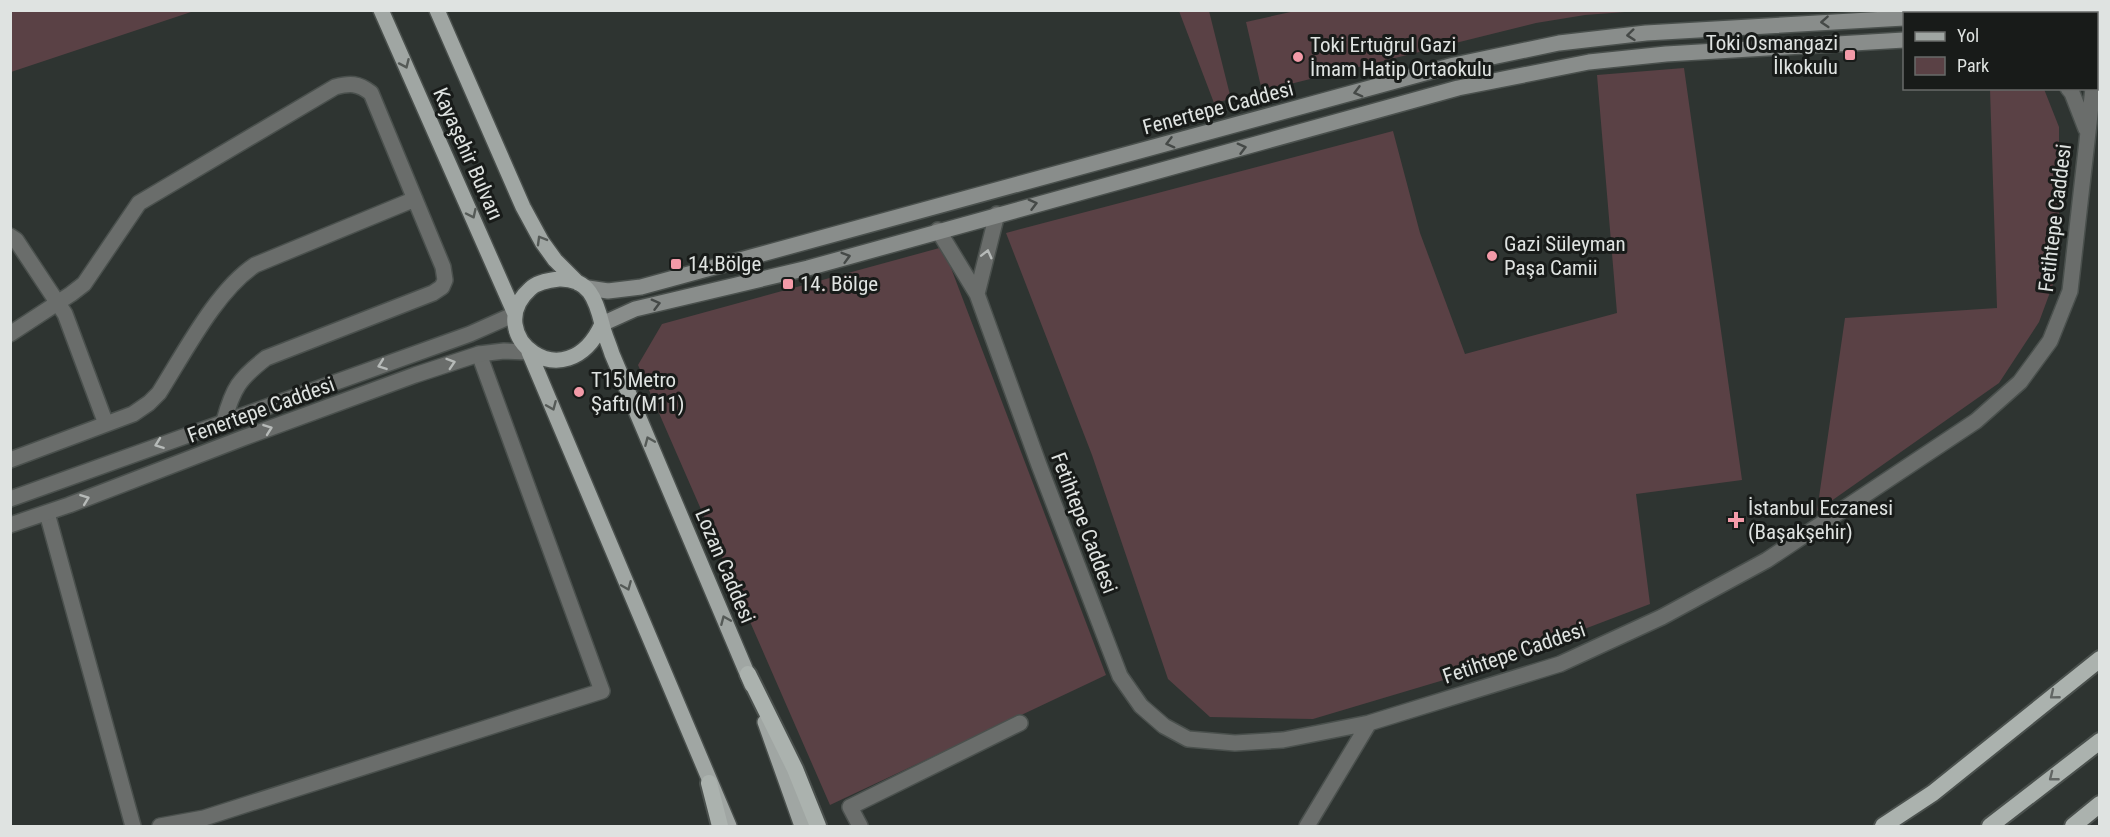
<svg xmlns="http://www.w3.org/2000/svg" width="2110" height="837" font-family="'Roboto Condensed',sans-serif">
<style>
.green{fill:#5a4145}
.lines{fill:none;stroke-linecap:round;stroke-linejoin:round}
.minor-casing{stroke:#4a504d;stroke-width:18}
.tertiary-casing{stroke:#4a504d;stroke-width:18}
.secondary-casing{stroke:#4a504d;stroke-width:18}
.primary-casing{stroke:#4a504d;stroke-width:18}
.trunk-casing{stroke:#4a504d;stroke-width:20}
.minor{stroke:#6a6d6b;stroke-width:15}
.tertiary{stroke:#6a6d6b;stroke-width:15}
.secondary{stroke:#898d8b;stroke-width:15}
.primary{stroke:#a0a6a3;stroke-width:15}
.trunk{stroke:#abb2ae;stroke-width:16}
.oneway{stroke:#454947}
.oneway2{stroke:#555a57}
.oneway3{stroke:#b6bab8}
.oneway4{stroke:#626664}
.poi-dot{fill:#f39aa8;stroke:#181b19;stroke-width:2}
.labels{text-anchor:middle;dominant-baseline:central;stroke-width:6;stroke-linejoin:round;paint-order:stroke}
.poi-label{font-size:21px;fill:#dfe3e1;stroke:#181b19;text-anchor:start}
.street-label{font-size:21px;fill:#dfe3e1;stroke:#181b19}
</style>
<rect width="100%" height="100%" fill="#2e3431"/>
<path class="green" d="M 11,10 L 194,10 L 194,11 L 11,72 Z
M 1179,11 L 1209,11 L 1231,99 L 1214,103 Z
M 1295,11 L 1295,10 L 1638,11 L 1585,15 L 1536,23 L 1262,91 L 1246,22 Z
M 1684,68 L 1742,480 L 1636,494 L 1650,604 L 1474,671 L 1313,719 L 1210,717 L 1168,679 L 1092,455 L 1006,233 L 1393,131 L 1420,233 L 1465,354 L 1617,313 L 1597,75 Z
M 1990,89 L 2044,89 L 2059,127 L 2059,268 L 2039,322 L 1999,383 L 1817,511 L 1845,318 L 1997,308 Z
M 943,247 L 1106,675 L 830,805 L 638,365 L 662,324 Z"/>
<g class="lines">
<g class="minor-casing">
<path id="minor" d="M 2068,88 L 2072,93 L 2086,129
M 938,230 L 977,294 L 1039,465 L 1120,676 L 1141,706 L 1164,726 L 1188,739 L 1235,743 L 1283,740 L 1369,723 L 1560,664 L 1662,617 L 1767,560 L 1976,421 L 2020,382 L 2050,341 L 2070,291 L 2093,88
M 10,236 L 16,240 L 65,314 L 106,424
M 977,294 L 997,214
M 10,334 L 71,294 L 84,284 L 139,203 L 335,87 C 350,83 358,83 371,93 L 443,267 L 445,280 L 442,287 L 433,293 L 266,358 C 239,379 233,388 224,421
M 10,460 L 133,414 L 149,403 L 159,393 C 185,352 216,291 255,265 L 415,199
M 47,513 L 133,826
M 160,826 L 204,818 L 602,691 L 479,354
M 860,826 L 850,807 L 1020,723
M 1307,826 L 1369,723"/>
</g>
<g class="tertiary-casing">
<path id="tertiary" d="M 10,499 L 470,334 L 515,314
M 10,525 L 69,505 L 243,438 L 415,375 L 479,354 L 504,351 L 529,352"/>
</g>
<g class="secondary-casing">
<path id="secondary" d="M 1995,14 L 2006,10
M 2033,14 L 2035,10
M 2096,70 L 2100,67
M 588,288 L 608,291 L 641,287 L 1454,65 L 1559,43 L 1646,33 L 1904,18
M 602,324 L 635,309 L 808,268 L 1458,88 L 1589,62 L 1666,54 L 1904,40"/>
</g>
<g class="primary-casing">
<path id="primary" d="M 381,10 L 515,314
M 437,10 L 523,207 L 542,242 L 555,260 L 578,283
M 602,324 C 566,403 480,334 530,289 C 537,282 549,280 559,279 C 589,278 596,300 602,324 C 604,334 609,344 612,354 L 752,685
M 529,352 L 729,826
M 765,722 L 802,826"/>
</g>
<g class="trunk-casing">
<path id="trunk" d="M 748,674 L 795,769 L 818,826
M 709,783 L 720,826
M 1883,826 L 1933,793 L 2100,659
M 1990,826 L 2100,741
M 2073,826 L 2100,804"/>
</g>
<use href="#minor" class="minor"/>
<use href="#tertiary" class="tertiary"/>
<use href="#secondary" class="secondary"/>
<use href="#primary" class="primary"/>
<use href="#trunk" class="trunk"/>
</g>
<defs><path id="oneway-chevron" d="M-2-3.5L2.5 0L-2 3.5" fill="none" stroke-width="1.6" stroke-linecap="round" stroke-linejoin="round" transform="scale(1.5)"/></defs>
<g class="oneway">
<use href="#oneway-chevron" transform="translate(1825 22) rotate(176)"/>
<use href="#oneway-chevron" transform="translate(1631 35) rotate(174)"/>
<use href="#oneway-chevron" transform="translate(1358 92) rotate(165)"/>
<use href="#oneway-chevron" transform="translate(1170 143) rotate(165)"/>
<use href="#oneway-chevron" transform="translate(1242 148) rotate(-15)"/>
<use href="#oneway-chevron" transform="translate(1033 204) rotate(-15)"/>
<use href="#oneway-chevron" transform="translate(846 257) rotate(-16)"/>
<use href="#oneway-chevron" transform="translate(656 304) rotate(-15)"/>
</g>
<g class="oneway2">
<use href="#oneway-chevron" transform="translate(405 64) rotate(66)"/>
<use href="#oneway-chevron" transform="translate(472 214) rotate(65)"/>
<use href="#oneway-chevron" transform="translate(541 240) rotate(-120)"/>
<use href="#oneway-chevron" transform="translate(552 406) rotate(67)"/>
<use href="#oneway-chevron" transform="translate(649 441) rotate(-113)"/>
<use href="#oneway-chevron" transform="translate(627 586) rotate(67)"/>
<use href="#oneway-chevron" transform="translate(725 620) rotate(-113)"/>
</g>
<g class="oneway3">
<use href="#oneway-chevron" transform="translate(987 254) rotate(-76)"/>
<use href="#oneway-chevron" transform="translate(451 363) rotate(-18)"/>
<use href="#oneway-chevron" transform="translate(382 365) rotate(160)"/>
<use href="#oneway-chevron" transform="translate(268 429) rotate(-20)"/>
<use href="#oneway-chevron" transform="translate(159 444) rotate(160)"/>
<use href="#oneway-chevron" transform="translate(85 499) rotate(-21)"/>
</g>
<g class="oneway4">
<use href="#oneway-chevron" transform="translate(2054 695) rotate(141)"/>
<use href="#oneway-chevron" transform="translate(2053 777) rotate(142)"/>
</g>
<g class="poi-dot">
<rect x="1844" y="49" width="12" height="12" rx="3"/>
<circle cx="1298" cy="57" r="6"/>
<circle cx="1492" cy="256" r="6"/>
<rect x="670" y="258" width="12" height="12" rx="3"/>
<rect x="782" y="278" width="12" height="12" rx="3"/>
<circle cx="579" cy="392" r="6"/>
<path d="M1733 511h6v6h6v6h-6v6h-6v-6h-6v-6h6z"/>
</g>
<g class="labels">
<g class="poi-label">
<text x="1838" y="43" text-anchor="end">Toki Osmangazi<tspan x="1838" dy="24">İlkokulu</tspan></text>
<text x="1310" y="45">Toki Ertuğrul Gazi<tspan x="1310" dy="24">İmam Hatip Ortaokulu</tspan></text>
<text x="1504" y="244">Gazi Süleyman<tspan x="1504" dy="24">Paşa Camii</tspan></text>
<text x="688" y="264">14.Bölge</text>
<text x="800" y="284">14. Bölge</text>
<text x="591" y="380">T15 Metro<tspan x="591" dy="24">Şaftı (M11)</tspan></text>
<text x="1748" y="508">İstanbul Eczanesi<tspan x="1748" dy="24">(Başakşehir)</tspan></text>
</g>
<g class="street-label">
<text transform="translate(1218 108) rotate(-15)">Fenertepe Caddesi</text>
<text transform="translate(468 154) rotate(66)">Kayaşehir Bulvarı</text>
<text transform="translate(2055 218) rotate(-83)">Fetihtepe Caddesi</text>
<text transform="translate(261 410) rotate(-20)">Fenertepe Caddesi</text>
<text transform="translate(1084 523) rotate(69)">Fetihtepe Caddesi</text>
<text transform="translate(725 566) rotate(67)">Lozan Caddesi</text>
<text transform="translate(1514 653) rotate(-19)">Fetihtepe Caddesi</text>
</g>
</g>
<rect width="2110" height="837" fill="none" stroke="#dfe3e1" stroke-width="24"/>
<rect x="1903" y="12" width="195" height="78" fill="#181b19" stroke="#686b69" stroke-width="1.5"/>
<rect x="1915" y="32" width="30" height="9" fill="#a0a6a3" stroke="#686b69" stroke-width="1.5"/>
<text x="1957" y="42" font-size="18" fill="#dfe3e1">Yol</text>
<rect x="1915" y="57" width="30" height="18" fill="#5a4145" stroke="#686b69" stroke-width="1.5"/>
<text x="1957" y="72" font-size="18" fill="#dfe3e1">Park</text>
</svg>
